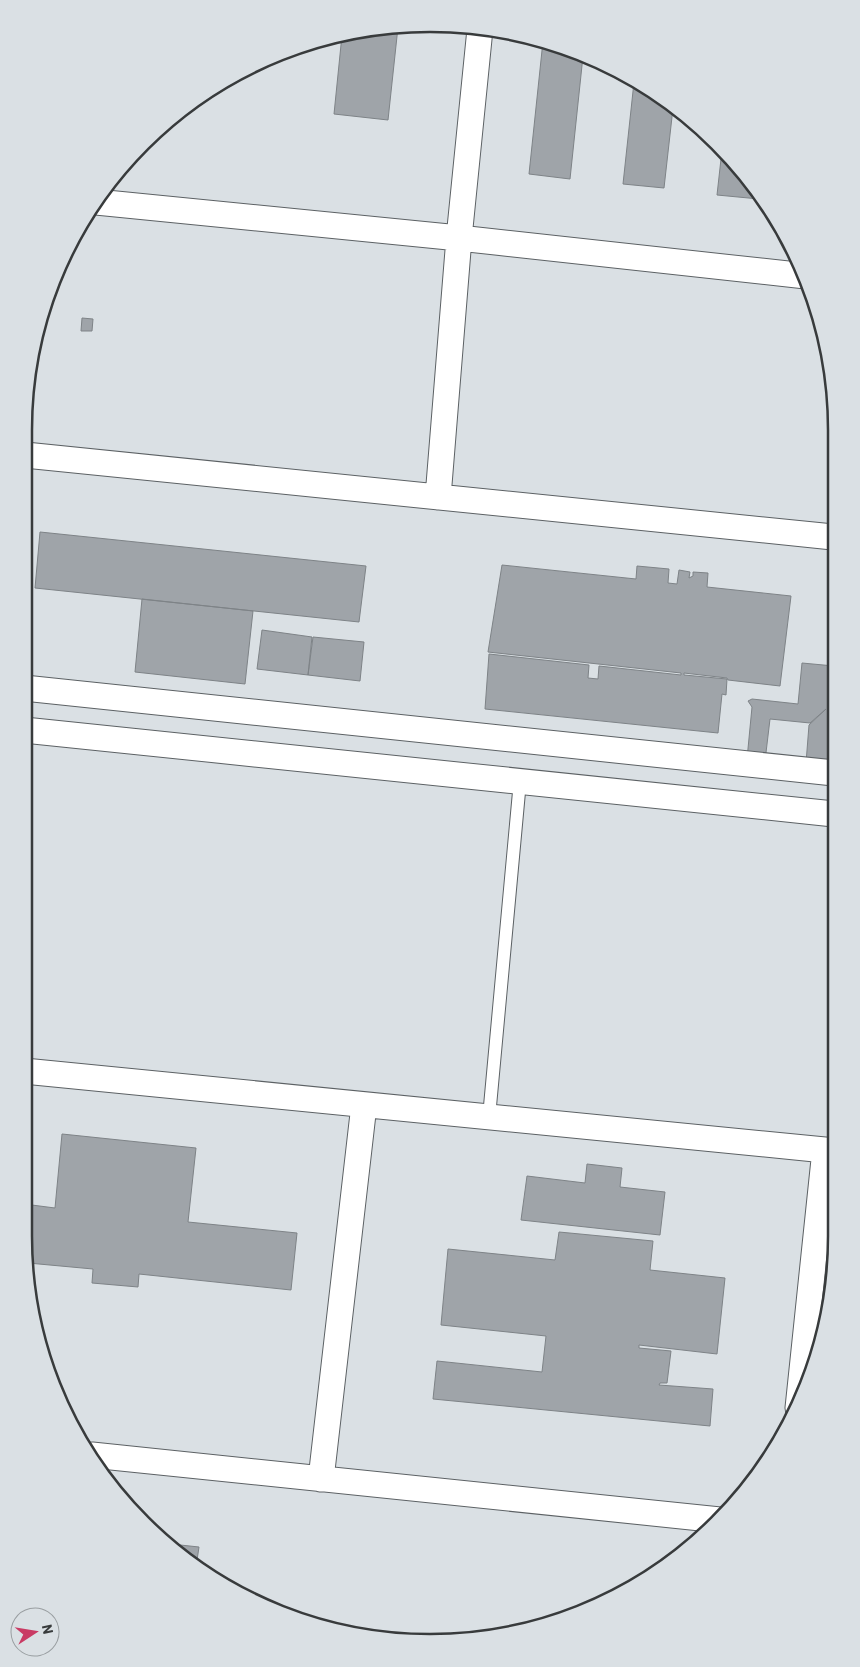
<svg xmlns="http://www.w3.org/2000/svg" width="860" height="1667" font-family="Barlow,sans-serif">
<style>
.building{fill:#9fa4a9;stroke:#7e8387}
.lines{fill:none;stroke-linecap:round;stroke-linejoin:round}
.service-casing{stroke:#5c6164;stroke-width:14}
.minor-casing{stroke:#5c6164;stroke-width:27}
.service{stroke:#fff;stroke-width:12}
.minor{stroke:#fff;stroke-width:25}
.rim{fill:none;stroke:#383b3c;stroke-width:2.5}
</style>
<rect width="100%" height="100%" fill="#dae0e4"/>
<path class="building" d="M 377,27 L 398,27 L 388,120 L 334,114 L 342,35 Z
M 543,41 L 583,56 L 570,179 L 529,174 Z
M 634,82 L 673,108 L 664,188 L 623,184 Z
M 722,150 L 752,183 L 759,195 L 759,199 L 717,195 Z
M 82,318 L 93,319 L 92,331 L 81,331 Z
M 40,532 L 366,566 L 359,622 L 35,588 Z
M 502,565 L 636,579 L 637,566 L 669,569 L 668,583 L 677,584 L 679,570 L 690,572 L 689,578 L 693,576 L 693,572 L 708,573 L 707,587 L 791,596 L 780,686 L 728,680 L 727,678 L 684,673 L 684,675 L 727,679 L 726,695 L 722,694 L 718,733 L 485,709 L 489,654 L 589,665 L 588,678 L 598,679 L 599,666 L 681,675 L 681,673 L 488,652 Z
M 142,599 L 253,611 L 245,684 L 135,672 Z
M 262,630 L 312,637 L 308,675 L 257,669 Z
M 313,637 L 364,642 L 360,681 L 308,675 Z
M 802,663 L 834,666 L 834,765 L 806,763 L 809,725 L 826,709 L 810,723 L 770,719 L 765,761 L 747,759 L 752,707 L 748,701 L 752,699 L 798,704 Z
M 62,1134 L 196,1148 L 188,1222 L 297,1233 L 291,1290 L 139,1274 L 138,1287 L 92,1283 L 93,1269 L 28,1263 L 24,1237 L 24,1204 L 55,1208 Z
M 587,1164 L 622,1168 L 620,1187 L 665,1192 L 660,1235 L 521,1220 L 527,1176 L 585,1183 Z
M 559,1232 L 653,1241 L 650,1270 L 725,1278 L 717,1354 L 639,1345 L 639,1348 L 671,1351 L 667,1383 L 660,1383 L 659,1385 L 713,1389 L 710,1426 L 433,1399 L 437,1361 L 542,1372 L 546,1336 L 441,1325 L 448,1249 L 555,1260 Z
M 171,1544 L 199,1547 L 196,1567 Z"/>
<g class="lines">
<g class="service-casing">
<path id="service" d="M 489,1117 L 520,781"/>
</g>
<g class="minor-casing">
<path id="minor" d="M 96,202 L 459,238 L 806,276
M 25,455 L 833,537
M 438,497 L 459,238 L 480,29
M 24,688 L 834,773
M 24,730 L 834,814
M 24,1071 L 835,1151
M 798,1408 L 825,1150
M 92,1455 L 720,1520
M 321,1479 L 364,1105"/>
</g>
<use href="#service" class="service"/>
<use href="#minor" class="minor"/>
</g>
<path d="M0 0H860V1667H0ZM430 32H430A398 398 0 0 1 828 430V1236A398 398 0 0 1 430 1634H430A398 398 0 0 1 32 1236V430A398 398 0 0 1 430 32Z" fill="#dae0e4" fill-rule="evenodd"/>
<path class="rim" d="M430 32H430A398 398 0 0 1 828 430V1236A398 398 0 0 1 430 1634H430A398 398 0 0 1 32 1236V430A398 398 0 0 1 430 32Z"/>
<g transform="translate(35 1632) rotate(78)"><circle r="24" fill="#dae0e4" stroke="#999ea1"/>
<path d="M0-4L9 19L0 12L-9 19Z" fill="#c93b64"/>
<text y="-8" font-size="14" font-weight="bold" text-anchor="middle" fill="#383b3c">N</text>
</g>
</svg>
